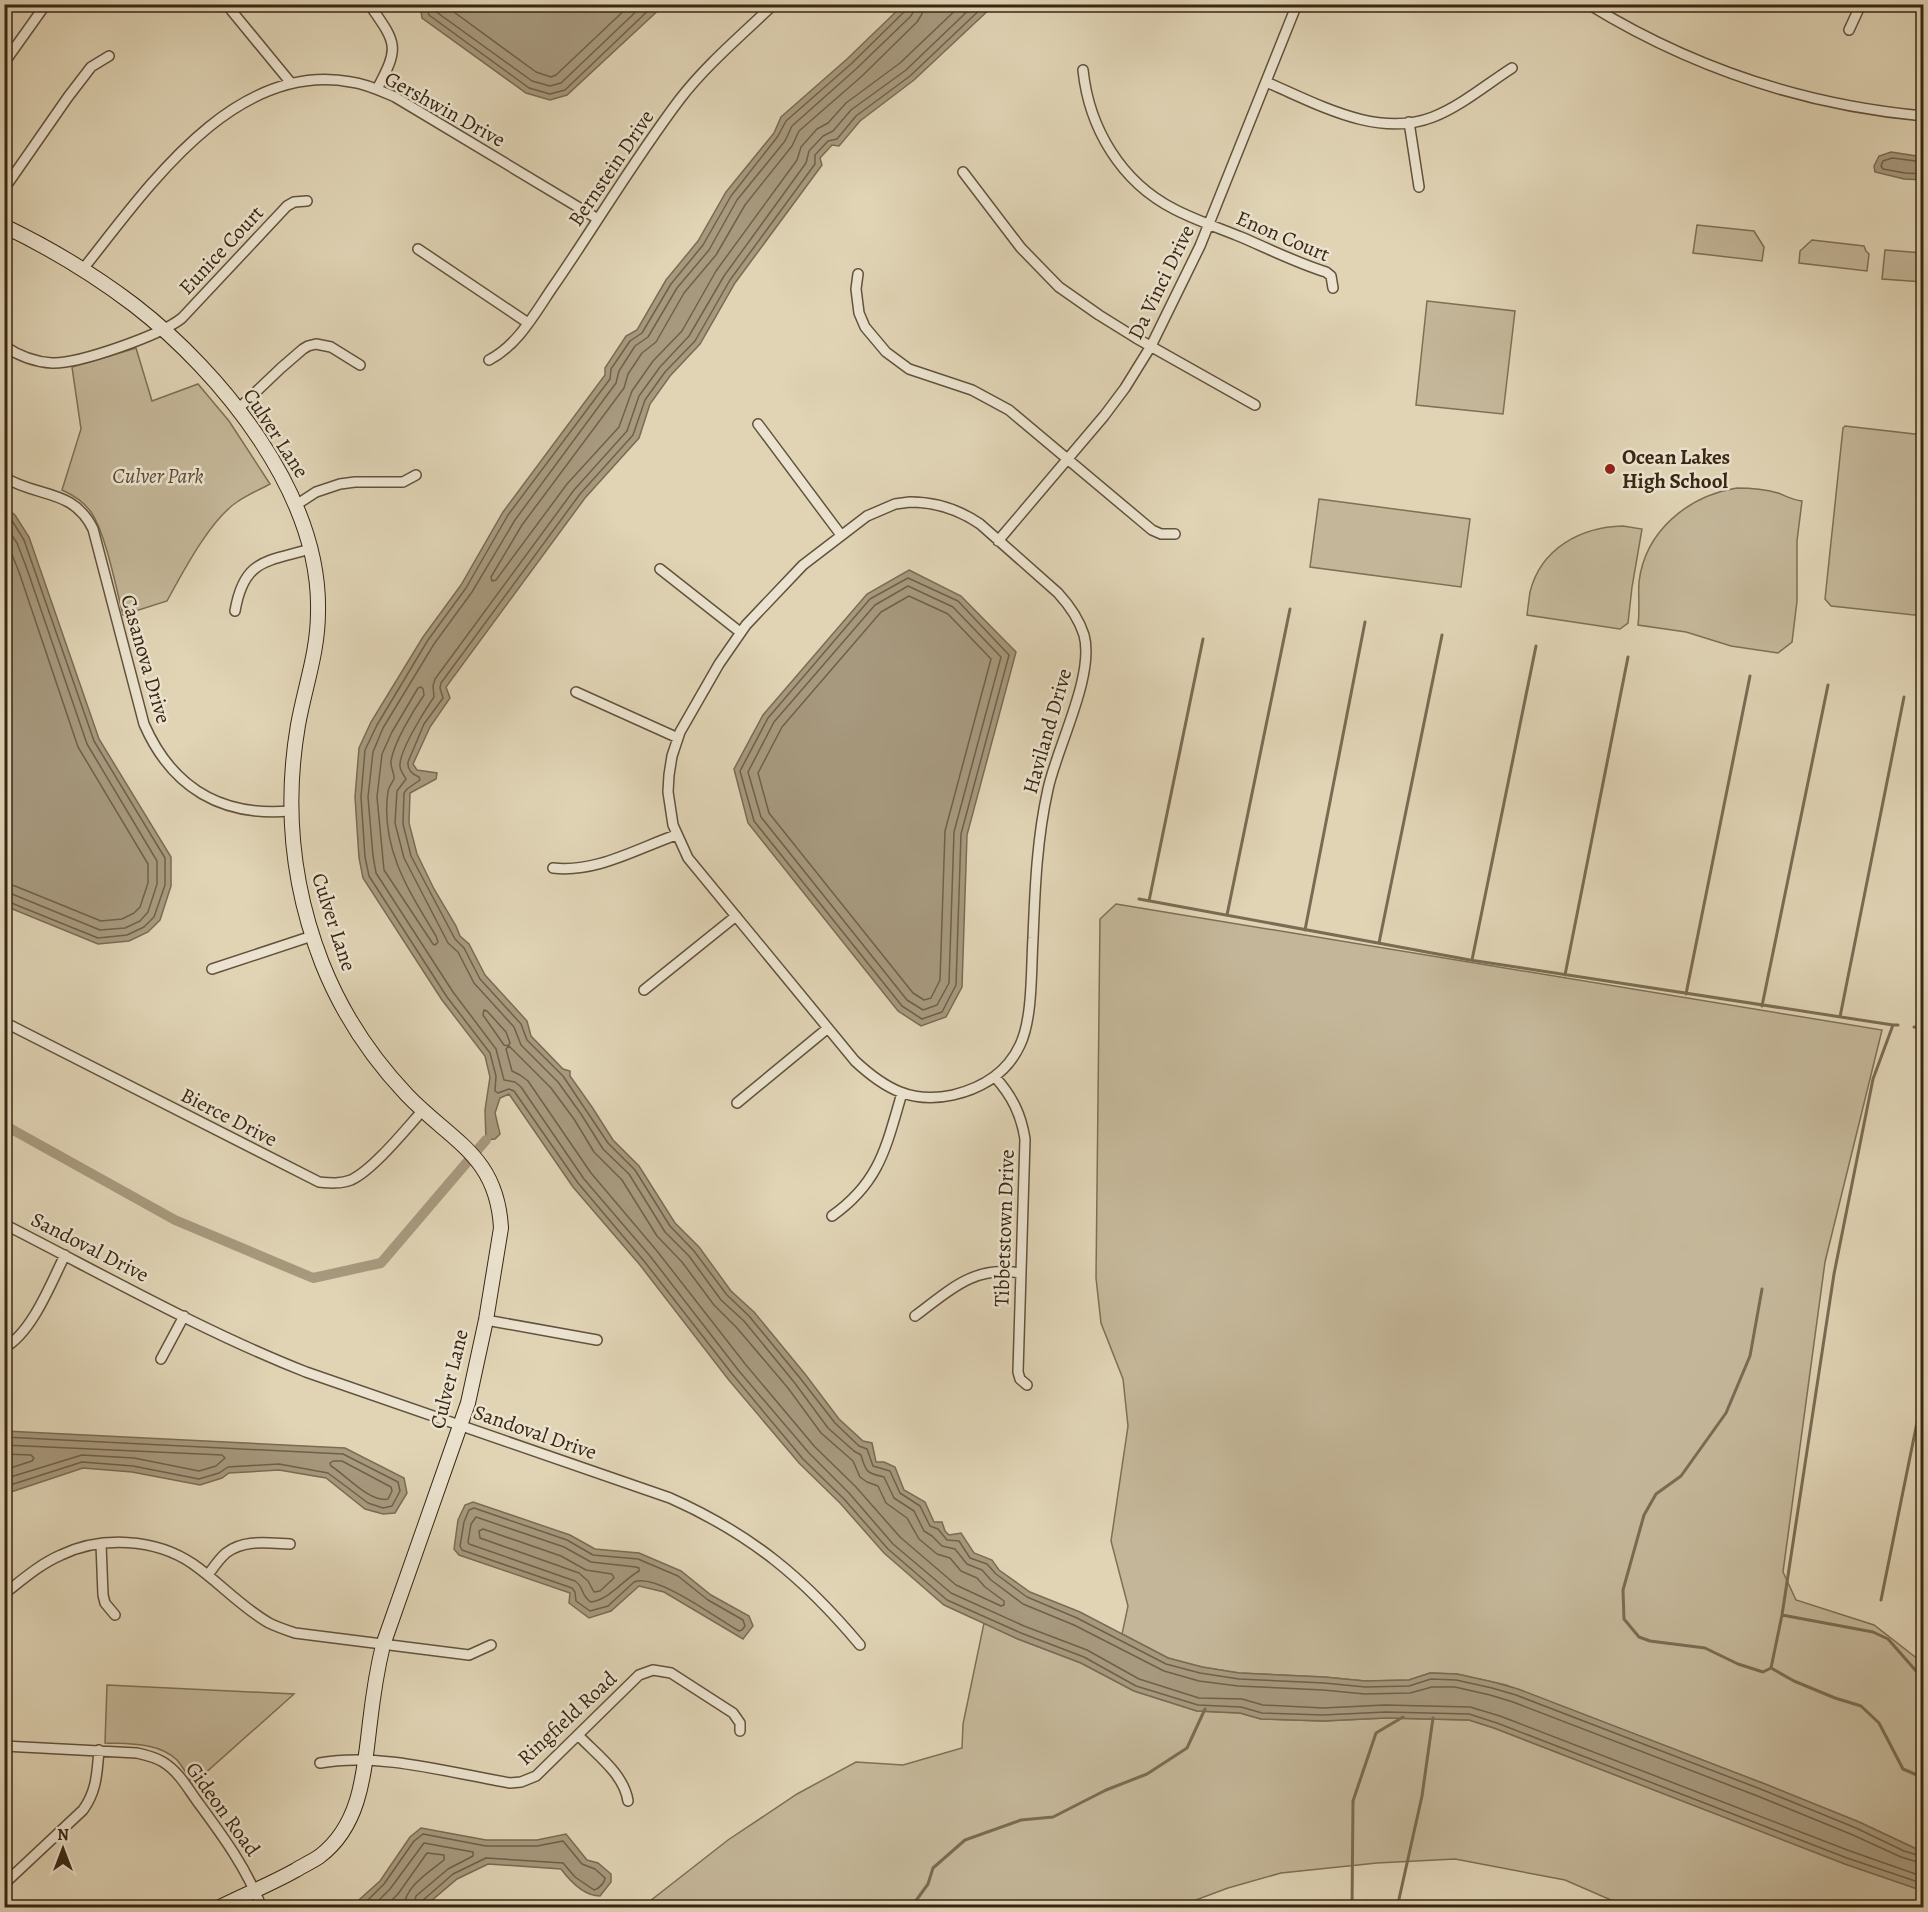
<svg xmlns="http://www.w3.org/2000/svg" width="1928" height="1912" font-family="Alegreya,serif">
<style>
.green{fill:#c4b799;stroke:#7e6f56;stroke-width:1.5}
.water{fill:#a7997e;stroke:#7b6b53;stroke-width:1.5}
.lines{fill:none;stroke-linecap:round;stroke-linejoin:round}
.shore{stroke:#706048;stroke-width:1.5}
.stream{stroke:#7b6b53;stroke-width:3}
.canal{stroke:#a7997e;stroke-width:10}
.street-casing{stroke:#63523c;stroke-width:12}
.secondary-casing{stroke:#392713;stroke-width:16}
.street{stroke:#ebe3cf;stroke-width:9}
.secondary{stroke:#ebe3cf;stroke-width:14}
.poi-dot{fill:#8f2418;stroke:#ebe3cf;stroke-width:2}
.labels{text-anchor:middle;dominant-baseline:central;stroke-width:5;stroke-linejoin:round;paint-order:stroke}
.street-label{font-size:21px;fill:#392713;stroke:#ebe3cf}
.poi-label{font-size:21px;font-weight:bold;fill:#392713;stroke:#ebe3cf;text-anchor:start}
.park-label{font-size:21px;font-style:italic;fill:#5c4b34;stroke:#ebe3cf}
</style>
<rect width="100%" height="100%" fill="#e0d4b5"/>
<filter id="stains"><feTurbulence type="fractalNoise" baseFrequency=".00333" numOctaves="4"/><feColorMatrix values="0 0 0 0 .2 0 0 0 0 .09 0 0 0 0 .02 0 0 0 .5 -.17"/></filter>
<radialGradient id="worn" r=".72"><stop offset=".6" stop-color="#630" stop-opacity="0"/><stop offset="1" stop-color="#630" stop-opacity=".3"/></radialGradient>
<path class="green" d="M 1697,225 L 1754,231 L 1764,247 L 1762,261 L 1693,253 Z
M 1812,240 L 1864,246 L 1866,251 L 1869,254 L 1867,271 L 1799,263 L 1800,251 Z
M 1885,250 L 1923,253 L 1923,282 L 1882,279 Z
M 1427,301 L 1515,311 L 1503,414 L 1416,405 Z
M 136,348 L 152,401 L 198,384 L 229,421 L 270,484 C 259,490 247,495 237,502 C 210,520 183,572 167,601 L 123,615 C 116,588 106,534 91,512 C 84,502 73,495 62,490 L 81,429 L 72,367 Z
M 1845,426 L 1923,435 L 1923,616 L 1831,606 L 1825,599 L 1843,428 Z
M 1737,488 C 1751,488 1764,489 1778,493 C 1786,496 1793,500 1802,501 L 1797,541 L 1797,601 L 1792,642 L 1778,653 L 1731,646 L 1686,632 L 1638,625 C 1640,611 1638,597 1639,582 C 1645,531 1688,496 1737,488 Z
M 1319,499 L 1470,519 L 1461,587 L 1310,567 Z
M 1623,526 L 1642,529 L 1632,587 L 1628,623 L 1620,629 L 1527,615 C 1528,607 1529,599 1530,592 C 1541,548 1581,527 1623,526 Z
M 1116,904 L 1882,1030 L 1825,1262 L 1783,1572 L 1796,1600 L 1874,1625 L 1923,1663 L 1923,1852 L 1859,1822 L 1765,1784 L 1506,1685 L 1457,1674 L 1430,1673 L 1409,1680 L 1365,1681 L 1324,1677 L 1239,1673 L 1202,1667 L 1168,1658 L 1122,1634 L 1128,1606 L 1111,1541 L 1128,1426 L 1123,1379 L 1101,1323 L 1096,1278 L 1100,919 Z
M 984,1623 L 1018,1639 L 1081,1663 L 1134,1691 L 1197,1711 L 1240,1713 L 1261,1719 L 1323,1721 L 1386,1718 L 1469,1720 L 1494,1728 L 1845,1864 L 1924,1891 L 1923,1907 L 1627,1907 L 1565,1880 L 1455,1859 L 1377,1863 L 1281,1873 L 1228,1888 L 1177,1907 L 645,1908 L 650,1901 L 728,1840 L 797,1794 L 856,1762 L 903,1765 L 962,1748 L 963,1724 Z
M 107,1685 L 294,1694 L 193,1784 C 188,1776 183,1767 177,1760 C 158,1742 129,1744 105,1743 Z"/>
<path class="water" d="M 420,5 L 420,4 L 664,5 L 567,95 L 550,100 L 526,93 L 422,18 Z
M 903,5 L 994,5 L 914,80 L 860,121 L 839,146 L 832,145 L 820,158 L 822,165 L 735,283 L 700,344 L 670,376 L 650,404 L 639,438 L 585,498 L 446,687 L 450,698 L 430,727 L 413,764 L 417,770 L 437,773 L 436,779 L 410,793 L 409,823 L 417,854 L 434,889 L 456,926 L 460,936 L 469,944 L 485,975 L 527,1021 L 531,1036 L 563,1069 L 570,1071 L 570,1076 L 592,1107 L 613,1140 L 639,1166 L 675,1223 L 699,1247 L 731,1291 L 754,1312 L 805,1374 L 839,1419 L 863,1441 L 872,1443 L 876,1462 L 884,1462 L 895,1467 L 904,1490 L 925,1502 L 934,1522 L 942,1522 L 945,1531 L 949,1535 L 961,1533 L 974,1553 L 992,1560 L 999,1570 L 1030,1592 L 1080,1612 L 1168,1658 L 1202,1667 L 1239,1673 L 1324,1677 L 1365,1681 L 1409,1680 L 1430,1673 L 1457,1674 L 1493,1682 L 1518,1689 L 1765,1784 L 1859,1822 L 1923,1852 L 1923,1891 L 1845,1864 L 1494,1728 L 1469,1720 L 1386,1718 L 1323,1721 L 1261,1719 L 1240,1713 L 1197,1711 L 1134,1691 L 1081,1663 L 1018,1639 L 944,1605 L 884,1553 L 840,1503 L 799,1463 L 728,1379 L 640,1265 L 573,1187 L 509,1094 L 500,1098 L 495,1113 L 500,1134 L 495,1139 L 486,1140 L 485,1110 L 490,1077 L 485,1056 L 442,1000 L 363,878 L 359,858 L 355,797 L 359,748 L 371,722 L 423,637 L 461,585 L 503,512 L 605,375 L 605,368 L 626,336 L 637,330 L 666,280 L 698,241 L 726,192 L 774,133 L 781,117 L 847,59 Z
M 1891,152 L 1923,157 L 1923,180 L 1904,179 L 1875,172 L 1874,166 L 1879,156 Z
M 4,506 L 15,515 L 29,537 L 99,739 L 171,857 L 171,886 L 160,920 L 148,932 L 129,941 L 98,944 L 5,906 Z
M 909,570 L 961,596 L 1016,652 L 967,835 L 962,987 L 946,1017 L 921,1026 L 898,1011 L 748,823 L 734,769 L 763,715 L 867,594 Z
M 5,1431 L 345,1448 L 404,1478 L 407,1493 L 395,1513 L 383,1514 L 365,1509 L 326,1478 L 279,1470 L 229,1473 L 222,1478 L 200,1485 L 132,1472 L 83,1468 L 5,1494 Z
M 473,1502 L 570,1535 L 595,1549 L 639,1553 L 681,1571 L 711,1595 L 749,1616 L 753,1626 L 743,1639 L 664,1592 L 639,1586 L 611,1611 L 589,1618 L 569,1603 L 570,1593 L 459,1555 L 454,1549 L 458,1520 L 465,1505 Z
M 421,1828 L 486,1840 L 537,1840 L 566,1834 L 587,1860 L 598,1863 L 611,1874 L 611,1882 L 600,1896 C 584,1896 570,1881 561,1869 L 488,1864 L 457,1879 L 424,1907 L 351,1907 L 380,1881 L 410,1837 Z"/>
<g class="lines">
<path class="shore" d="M 426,4 L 429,15 L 529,88 L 550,94 L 565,90 L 655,4
M 434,4 L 435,11 L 532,81 L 550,86 L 561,83 L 644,4
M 443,4 L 536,72 L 551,77 L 556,75 L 631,4
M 907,4 L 905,11 L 851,64 L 786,121 L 778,136 L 731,196 L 703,245 L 671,284 L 642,333 L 630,341 L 611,369 L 610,379 L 508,515 L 466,588 L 428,640 L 377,725 L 365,750 L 361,797 L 365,857 L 369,876 L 447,997 L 490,1053 L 496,1076 L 495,1091 L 498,1093 L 509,1089 L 514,1091 L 578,1183 L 644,1261 L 733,1375 L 803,1459 L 844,1499 L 888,1549 L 947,1600 L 1021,1633 L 1084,1657 L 1136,1686 L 1198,1705 L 1241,1707 L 1262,1713 L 1323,1715 L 1386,1712 L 1469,1714 L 1497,1723 L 1847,1858 L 1924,1884
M 914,4 L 914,11 L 910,17 L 856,69 L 792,126 L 785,141 L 737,200 L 709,250 L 677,288 L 648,337 L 635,346 L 619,371 L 616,383 L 515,520 L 472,592 L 434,644 L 383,728 L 373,752 L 368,797 L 373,856 L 376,873 L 453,992 L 496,1049 L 504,1080 L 515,1082 L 521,1087 L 584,1179 L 650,1256 L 739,1371 L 809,1453 L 849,1493 L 893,1544 L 951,1593 L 1024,1626 L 1087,1650 L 1139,1679 L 1199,1698 L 1242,1699 L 1263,1705 L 1323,1708 L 1385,1705 L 1470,1707 L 1500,1716 L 1850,1851 L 1924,1877
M 923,4 L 922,14 L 917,22 L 862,76 L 799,131 L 792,146 L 745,205 L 716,255 L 684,293 L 656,342 L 642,353 L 628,374 L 624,388 L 522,525 L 491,577 L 492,581 L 496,580 L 567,484 L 619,427 L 632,391 L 653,361 L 682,331 L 716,271 L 797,160 L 801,147 L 817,129 L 828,123 L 846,103 L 900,63 L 962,4
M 975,4 L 906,70 L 851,110 L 833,131 L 823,136 L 809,151 L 806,163 L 724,276 L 689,336 L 660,367 L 639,396 L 627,431 L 574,490 L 435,679 L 433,686 L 434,697 C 425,710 399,751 400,766 C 400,771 404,775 406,779 L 397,791 L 395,823 L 404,858 L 448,943 L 458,952 L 474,983 L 514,1027 L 521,1045 L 558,1082 L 581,1114 L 603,1149 L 629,1174 L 665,1232 L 689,1256 L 721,1300 L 744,1321 L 794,1382 L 828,1428 L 854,1451 L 861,1455 C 866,1473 867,1473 884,1477 L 894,1498 L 914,1511 L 924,1531 L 932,1536 L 942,1546 L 955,1549 L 967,1564 L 982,1570 L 991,1580 L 1023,1604 L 1074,1625 L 1164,1671 L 1199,1681 L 1238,1686 L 1323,1690 L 1365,1694 L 1410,1693 L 1432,1687 L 1455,1687 L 1490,1695 L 1513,1702 L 1760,1797 L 1853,1835 L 1901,1857 L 1924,1864
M 986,4 L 910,76 L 856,116 L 837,139 L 828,141 L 815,155 L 815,164 L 730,280 L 695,341 L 665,372 L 645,400 L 633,435 L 580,494 L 441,683 L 440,688 L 443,698 L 424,724 L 408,762 C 407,770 413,775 419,777 L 420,780 L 407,789 L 404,793 L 403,824 L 411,856 L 455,939 L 464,948 L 480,979 L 521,1024 L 527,1040 L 563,1076 L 608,1143 L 635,1170 L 670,1226 L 694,1251 L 727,1295 L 749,1316 L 800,1378 L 835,1423 L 859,1446 L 867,1449 L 873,1466 L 890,1471 L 900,1493 L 920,1506 L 930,1526 L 938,1529 L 947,1540 L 959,1541 L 970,1558 L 987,1564 L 996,1574 L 1027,1597 L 1077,1618 L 1166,1664 L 1200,1673 L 1239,1679 L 1324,1683 L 1365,1687 L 1409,1686 L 1431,1679 L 1456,1680 L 1492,1688 L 1516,1695 L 1763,1790 L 1856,1828 L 1904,1851 L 1924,1857
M 1924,162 L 1892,158 L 1883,161 L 1881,166 L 1883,169 L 1905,173 L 1924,174
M 4,514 L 11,519 L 24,540 L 94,741 L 165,858 L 165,885 L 154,917 L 144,927 L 127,935 L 98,938 L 4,900
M 4,524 L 17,543 L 27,569 L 87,744 L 157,861 L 157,884 L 148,912 L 140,921 L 125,928 L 100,930 L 12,894 L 4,893
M 4,540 L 9,547 L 19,572 L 78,747 L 148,864 L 148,883 L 140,907 L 134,913 L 122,919 L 101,921 L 15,886 L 4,884
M 908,578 L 958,601 L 1009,655 L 961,834 L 956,985 L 942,1012 L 922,1019 L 902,1006 L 754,821 L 740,771 L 768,718 L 870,599 Z
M 908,586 L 953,607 L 1001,657 L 954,832 L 949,983 L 937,1005 L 923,1010 L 907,1000 L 761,817 L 748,772 L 774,722 L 875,605 Z
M 909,596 L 948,614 L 991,659 L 945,831 L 940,980 L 931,998 L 924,1000 L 913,993 L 769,813 L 758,773 L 782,727 L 881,612 Z
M 421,687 L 423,689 L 424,695 C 413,711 394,742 391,761 C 390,767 395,774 394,779 C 392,783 389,786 388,791 C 380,847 408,890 436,936 L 438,942 L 435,945 L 433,944 L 384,870 L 377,797 L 382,754 L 392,732 L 418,688 Z
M 484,1010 L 487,1011 L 506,1032 L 510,1043 L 508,1046 L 504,1045 L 483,1015 Z
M 509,1046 L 551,1088 L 574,1119 L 594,1152 L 622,1180 L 657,1236 L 682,1262 L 714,1305 L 737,1328 L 788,1388 L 821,1433 L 853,1461 L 860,1477 L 867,1482 L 878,1486 L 886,1503 L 907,1518 L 919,1539 L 937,1554 L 950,1558 L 961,1571 L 977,1578 L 985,1587 L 1004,1601 L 1004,1605 L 1001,1606 L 956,1585 L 900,1537 L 856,1487 L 815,1447 L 746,1365 L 657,1251 L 591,1173 L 528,1081 L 520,1075 L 512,1071 L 506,1049 Z
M 4,1437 L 343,1454 L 398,1482 L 400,1491 L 392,1506 L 383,1508 L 368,1503 L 328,1473 L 279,1464 L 228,1467 L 219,1473 L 199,1479 L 133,1466 L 82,1462 L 4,1487
M 4,1445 L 222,1455 L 225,1458 L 216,1466 L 199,1471 L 134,1458 L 82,1455 L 4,1479
M 4,1454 L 31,1455 L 34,1458 L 32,1461 L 4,1470
M 333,1461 L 342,1461 L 391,1487 L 392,1491 L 388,1499 C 370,1503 346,1475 331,1466 L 330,1463 Z
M 474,1508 L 567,1540 L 593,1555 L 638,1559 L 678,1576 L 708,1600 L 743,1620 L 745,1626 L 742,1630 L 739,1631 C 717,1619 657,1573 634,1582 L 608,1606 L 590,1611 L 576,1601 L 575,1592 L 572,1588 L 462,1550 L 460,1546 L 464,1522 L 469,1510 Z
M 476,1517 L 564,1547 L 591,1562 L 636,1567 L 639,1568 L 639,1571 C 623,1580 610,1599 591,1602 C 580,1595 585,1588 575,1581 L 469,1544 L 468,1542 L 471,1524 Z
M 483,1529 L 561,1556 L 586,1570 L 612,1574 L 614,1578 L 600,1591 L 594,1592 L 588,1581 L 579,1573 L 480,1538 L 479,1531 Z
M 360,1908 L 384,1884 L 414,1841 L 423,1834 L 486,1846 L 537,1846 L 563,1841 L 582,1864 L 595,1869 L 605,1878 C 605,1882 599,1889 594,1890 L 575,1877 L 563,1863 L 486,1858 L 453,1874 L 422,1901 L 420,1908
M 371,1908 L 390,1889 L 424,1843 L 473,1852 L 473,1856 L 448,1869 L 416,1896 L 413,1908
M 384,1908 L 398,1894 L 427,1853 L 444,1855 L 444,1860 C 429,1872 404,1887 404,1908"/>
<path class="stream" d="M 1139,899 L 1470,960 L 1893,1025
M 1149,901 L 1203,639
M 1227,915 L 1290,609
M 1305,930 L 1365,622
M 1379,943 L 1442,635
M 1472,960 L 1536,646
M 1565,975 L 1628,657
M 1686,994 L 1750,676
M 1762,1006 L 1828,685
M 1840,1017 L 1904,697
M 1914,1027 L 1924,1029
M 1919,1028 L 1924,1005
M 1762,1289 L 1750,1356 L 1726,1413 L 1681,1476 L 1656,1494 L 1644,1515 L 1623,1590 L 1624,1619 L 1639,1637 L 1650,1641 L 1705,1648 L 1738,1664 L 1763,1672 L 1771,1668 L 1782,1615 L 1834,1274 L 1873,1079 L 1893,1025 L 1898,1025
M 1881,1600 L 1924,1388
M 1782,1615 L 1873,1632 L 1888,1639 L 1924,1680
M 1771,1668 L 1794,1681 L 1835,1698 L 1861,1706 L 1879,1723 L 1903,1769 L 1924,1778
M 905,1908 L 915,1902 L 928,1884 L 933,1868 L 965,1840 L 1021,1820 L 1053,1817 L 1106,1790 L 1147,1774 L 1187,1748 L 1205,1709
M 1352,1908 L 1353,1801 L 1376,1733 L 1403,1717
M 1397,1908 L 1422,1796 L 1433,1718"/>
<path class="canal" d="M 4,1125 L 175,1220 L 313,1278 L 381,1263 L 486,1140"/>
<g class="street-casing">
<path id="street" d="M 226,4 L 291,83
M 369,4 C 397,44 400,46 377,89
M 1388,4 L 1391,6
M 1588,4 C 1692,68 1802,105 1924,116
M 1849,30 L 1861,4
M 4,63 L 46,4
M 1083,70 C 1089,128 1121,182 1174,209 C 1195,220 1219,228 1241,237 C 1269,249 1297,263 1326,272 L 1331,276 L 1333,288
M 1266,82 C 1316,103 1377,139 1433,117 C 1461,106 1487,84 1512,68
M 1409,122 L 1419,187
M 963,172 L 1021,248 L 1059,287 L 1099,315 L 1136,338 L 1255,405
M 4,189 L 68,97 L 91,67 L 109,56
M 418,249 L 528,323
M 83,269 C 146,190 233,60 351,82 C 367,84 381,91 395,97 L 598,219
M 858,274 L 856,289 L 859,313 L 865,327 L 886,352 L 909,369 L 972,390 L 1009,410 L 1152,530 L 1161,534 L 1175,534
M 4,346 C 19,356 34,362 52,363 C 79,364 161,335 182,318 L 287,206 L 294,202 L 307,201
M 489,360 C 520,344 537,309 557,281 C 598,221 636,157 680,99 C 707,64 742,35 774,4
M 237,410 L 281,368 L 303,349 L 308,346 L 316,344 L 331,347 L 360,365
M 758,424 L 841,535
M 4,477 C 37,498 73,488 93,529 L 144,724 C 172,788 222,817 290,811
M 910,502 C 936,502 958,509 980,524 L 1058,593 C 1069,605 1079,619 1084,635 C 1095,675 1057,747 1048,789 C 1037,838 1035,887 1033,938 C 1031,968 1033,1018 1020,1045 C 1007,1073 982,1088 953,1095 C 912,1104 885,1089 855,1061 L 688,858 L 673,825 L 668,792 L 669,775 L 672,756 L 680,732 L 719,664 L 746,625 L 803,565 L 867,516 L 895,504 Z
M 296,505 L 316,492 L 340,484 L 355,482 L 403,482 L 416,475
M 998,541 L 1104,416 L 1125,388 L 1151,346 L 1200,246 L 1297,4
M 660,569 L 740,632
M 235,611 C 244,559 266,562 310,549
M 576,692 L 678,738
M 553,868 C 596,873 636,849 676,835
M 212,969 L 312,936
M 644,990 L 736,916
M 4,1022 L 319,1182 C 330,1183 341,1184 351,1180 C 373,1170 406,1129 423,1110
M 995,1077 C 1012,1096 1021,1114 1025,1139 L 1018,1372 L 1020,1379 L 1027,1385
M 737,1103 L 828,1028
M 832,1216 C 880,1182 886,1147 902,1093
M 4,1224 C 104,1275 202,1331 306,1372 L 670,1498 C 751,1534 804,1578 860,1645
M 915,1316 C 949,1291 973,1265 1020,1273
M 486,1320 L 597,1340
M 4,1348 C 32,1333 51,1283 65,1255
M 161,1359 L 184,1316
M 101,1544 L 103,1595 L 105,1603 L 115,1615
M 208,1575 C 213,1568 219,1559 226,1553 C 244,1539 268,1543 290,1544
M 4,1594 C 22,1580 40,1564 61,1555 C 101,1536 155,1538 193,1564 C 219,1582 241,1607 269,1623 C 277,1627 286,1630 295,1633 L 469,1655 L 491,1645
M 578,1735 C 596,1754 624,1774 628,1801
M 4,1746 L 137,1753 C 146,1755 155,1757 163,1762 C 178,1771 187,1787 197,1801 C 222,1835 246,1867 262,1908
M 320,1763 C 379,1752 451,1773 510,1783 L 521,1782 L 536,1776 L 639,1675 L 653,1670 L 671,1673 L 733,1713 L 740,1723 L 740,1731
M 4,1884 L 83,1810 C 97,1791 97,1772 99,1750"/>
</g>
<g class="secondary-casing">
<path id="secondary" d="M 4,226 C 50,248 93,274 134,305 C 222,373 321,495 318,612 C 318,652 305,686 298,725 C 284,807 292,886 322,963 C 341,1011 371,1057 407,1095 C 451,1141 497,1155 501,1228 L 486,1320 L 468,1403 L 383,1645 C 377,1670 373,1696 370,1722 C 364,1770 362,1824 320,1856 C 313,1861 304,1865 296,1870 C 271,1884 244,1895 218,1908"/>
</g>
<use href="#street" class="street"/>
<use href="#secondary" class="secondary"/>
</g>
<circle class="poi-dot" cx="1610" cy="469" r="6"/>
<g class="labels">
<g class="street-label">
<text transform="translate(445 109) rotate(29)">Gershwin Drive</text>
<text transform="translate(611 168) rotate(-56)">Bernstein Drive</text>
<text transform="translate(1283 236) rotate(23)">Enon Court</text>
<text transform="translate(221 250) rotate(-47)">Eunice Court</text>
<text transform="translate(1161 282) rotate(-64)">Da Vinci Drive</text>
<text transform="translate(276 433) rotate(57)">Culver Lane</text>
<text transform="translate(146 659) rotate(74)">Casanova Drive</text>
<text transform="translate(1047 731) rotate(-74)">Haviland Drive</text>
<text transform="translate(334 922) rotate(72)">Culver Lane</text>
<text transform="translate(229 1117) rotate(27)">Bierce Drive</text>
<text transform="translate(1004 1228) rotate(-88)">Tibbetstown Drive</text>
<text transform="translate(90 1247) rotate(27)">Sandoval Drive</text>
<text transform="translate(449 1379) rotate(-76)">Culver Lane</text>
<text transform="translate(535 1432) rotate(19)">Sandoval Drive</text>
<text transform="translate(567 1718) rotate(-43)">Ringfield Road</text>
<text transform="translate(223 1809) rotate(54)">Gideon Road</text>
</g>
<g class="poi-label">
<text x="1622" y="457">Ocean Lakes<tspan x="1622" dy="24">High School</tspan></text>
</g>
<g class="park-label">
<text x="158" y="476">Culver Park</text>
</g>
</g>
<rect width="1928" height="1912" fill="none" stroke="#e0d4b5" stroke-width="24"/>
<rect x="6" y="6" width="1916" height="1900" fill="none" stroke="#392713" stroke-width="3"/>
<rect x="12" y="12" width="1904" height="1888" fill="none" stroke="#392713" stroke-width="1.5"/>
<g transform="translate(63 1849)" stroke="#ebe3cf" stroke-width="4.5" paint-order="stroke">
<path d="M0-4.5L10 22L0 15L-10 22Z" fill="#392713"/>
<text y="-9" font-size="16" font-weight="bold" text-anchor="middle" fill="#392713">N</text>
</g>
<rect width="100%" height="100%" filter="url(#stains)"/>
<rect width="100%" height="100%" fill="url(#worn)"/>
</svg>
